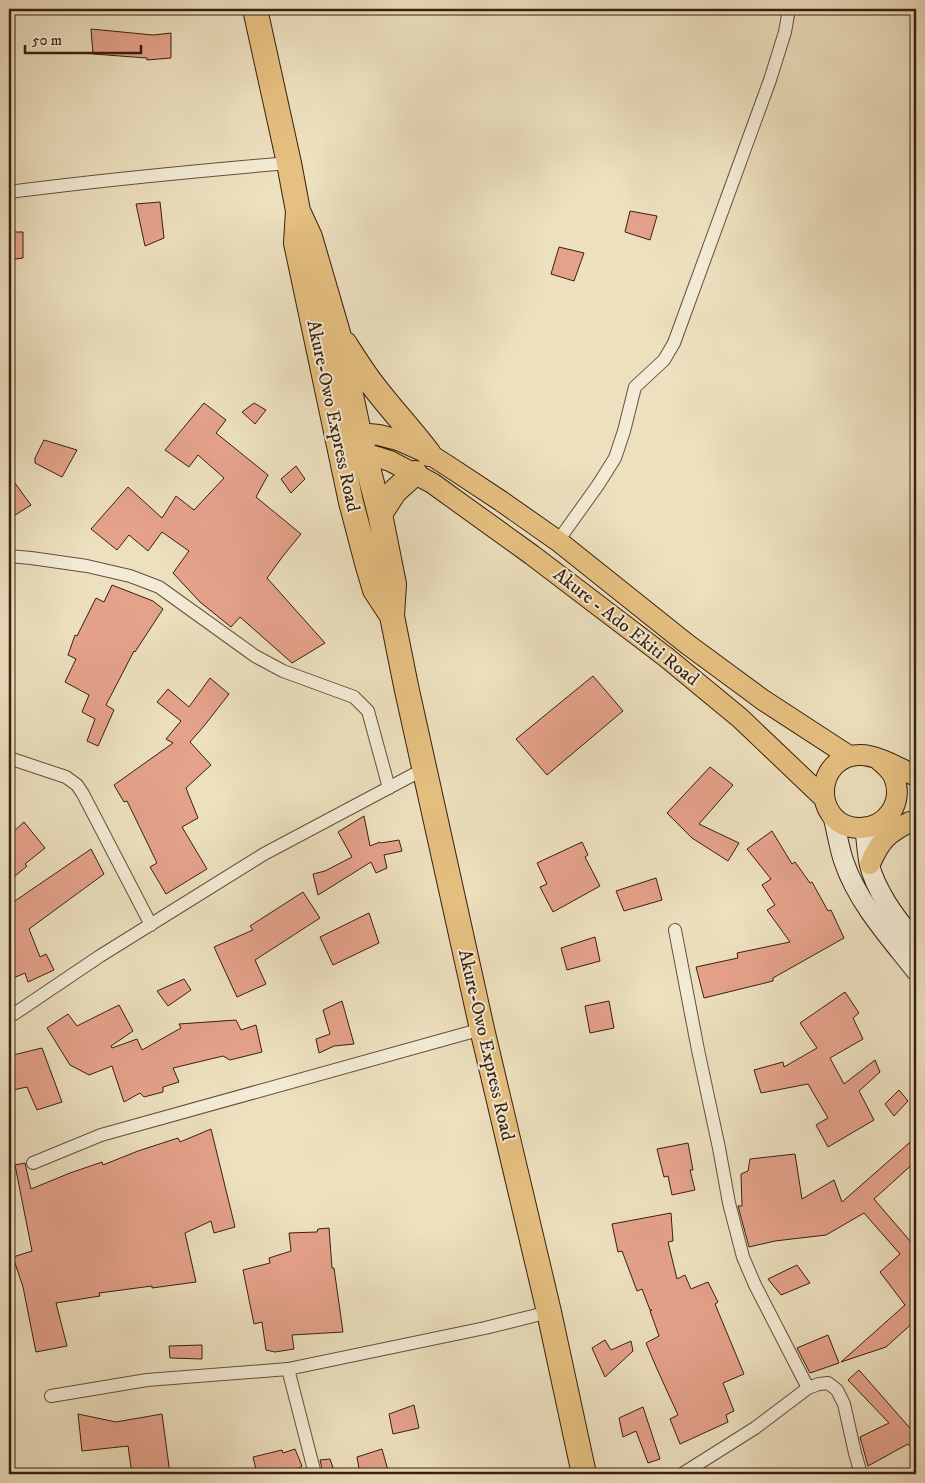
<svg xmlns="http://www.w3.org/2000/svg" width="925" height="1483" font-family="'IM FELL DW Pica',serif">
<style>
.building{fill:#e5a28b;stroke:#381f0e}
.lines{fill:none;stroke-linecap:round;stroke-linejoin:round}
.street-casing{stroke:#654f3a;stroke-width:14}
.secondary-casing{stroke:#381f0e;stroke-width:21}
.primary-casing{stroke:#381f0e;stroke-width:22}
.highway-casing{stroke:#381f0e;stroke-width:26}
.street{stroke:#f3ebd5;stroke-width:12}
.secondary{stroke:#f3ebd5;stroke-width:19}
.primary{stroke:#e6c080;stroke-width:20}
.highway{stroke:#e6c080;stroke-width:24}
.labels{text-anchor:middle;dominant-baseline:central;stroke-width:4;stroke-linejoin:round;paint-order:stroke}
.street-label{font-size:19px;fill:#381f0e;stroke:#f3ebd5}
</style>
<rect width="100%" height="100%" fill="#ede0bf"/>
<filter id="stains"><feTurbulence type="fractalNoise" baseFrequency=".004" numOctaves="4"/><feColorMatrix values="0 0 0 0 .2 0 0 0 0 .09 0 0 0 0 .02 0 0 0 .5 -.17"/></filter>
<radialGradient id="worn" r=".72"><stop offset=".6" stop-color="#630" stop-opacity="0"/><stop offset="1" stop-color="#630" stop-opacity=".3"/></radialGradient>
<path class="building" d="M 91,29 L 153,35 L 171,33 L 171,58 L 147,60 L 147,58 L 93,54 Z
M 160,202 L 164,238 L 145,246 L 136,204 Z
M 630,211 L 657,216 L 650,240 L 625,232 Z
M 9,232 L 23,232 L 23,258 L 9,260 Z
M 559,247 L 584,253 L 574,281 L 551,274 Z
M 204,403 L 226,420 L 216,433 L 268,475 L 256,497 L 301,534 L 283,556 L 267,578 L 325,643 L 292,663 L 240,617 L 231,627 L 200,602 L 173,573 L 189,551 L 162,532 L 148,551 L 129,535 L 117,550 L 91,529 L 128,487 L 162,518 L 176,496 L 194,510 L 224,478 L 198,455 L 189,467 L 165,450 Z
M 254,403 L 266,410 L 255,424 L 242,412 Z
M 44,440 L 77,450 L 62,477 L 35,463 L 35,458 Z
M 296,466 L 305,479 L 291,493 L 281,479 Z
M 9,475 L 31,505 L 9,519 Z
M 112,585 L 153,601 L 163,609 L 135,652 L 134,651 L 106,705 L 114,710 L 98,746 L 87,741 L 95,719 L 82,712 L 89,695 L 65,682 L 76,659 L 68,655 L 75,635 L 77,636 L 96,598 L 104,602 Z
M 593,676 L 623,711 L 547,775 L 516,739 Z
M 210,678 L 229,694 L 204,726 L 190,742 L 211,765 L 186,788 L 198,818 L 182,827 L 207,869 L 166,894 L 150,867 L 157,863 L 127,801 L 124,802 L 114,785 L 173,743 L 166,739 L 181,721 L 157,702 L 168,689 L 189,707 Z
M 710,767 L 733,785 L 699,824 L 739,843 L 728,861 L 692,838 L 667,813 Z
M 364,816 L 370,846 L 380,842 L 381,843 L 399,840 L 402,851 L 384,855 L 387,868 L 376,873 L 371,862 L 318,895 L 313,874 L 325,871 L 352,857 L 338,832 Z
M 24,822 L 45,848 L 25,864 L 27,866 L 9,881 L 9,836 Z
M 772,831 L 792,864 L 795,862 L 810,883 L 812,882 L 828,911 L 831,910 L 844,938 L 773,978 L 773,981 L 704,998 L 696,967 L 738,958 L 737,953 L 790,942 L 767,910 L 775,905 L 762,885 L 771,879 L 747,849 Z
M 582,842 L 588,855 L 585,857 L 600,886 L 553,912 L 540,887 L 547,884 L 537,863 Z
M 91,849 L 104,874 L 29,929 L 40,957 L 46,954 L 54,970 L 28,982 L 25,973 L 9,980 L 9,905 Z
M 656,878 L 662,900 L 624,911 L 616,891 Z
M 303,892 L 320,918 L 255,960 L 266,984 L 237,997 L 214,947 L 253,930 L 250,926 Z
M 369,913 L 379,943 L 333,965 L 320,937 Z
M 595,937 L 600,961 L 567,970 L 561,948 Z
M 184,979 L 191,990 L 168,1006 L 157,991 Z
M 845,992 L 859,1013 L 853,1018 L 863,1039 L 830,1058 L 844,1084 L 875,1060 L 880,1072 L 859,1091 L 874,1120 L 828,1147 L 816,1125 L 828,1118 L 808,1084 L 761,1093 L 754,1070 L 783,1062 L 784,1067 L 817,1048 L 800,1023 Z
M 342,1001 L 354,1044 L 334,1046 L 319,1053 L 316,1039 L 330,1034 L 323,1010 Z
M 609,1001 L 614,1028 L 590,1033 L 585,1006 Z
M 119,1005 L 133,1031 L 111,1046 L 112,1048 L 137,1039 L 142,1050 L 181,1028 L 179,1024 L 236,1020 L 241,1030 L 256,1025 L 262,1052 L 230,1060 L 223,1056 L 173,1068 L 179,1082 L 163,1087 L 163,1092 L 144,1097 L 140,1093 L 124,1102 L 112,1066 L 89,1075 L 70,1065 L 47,1028 L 68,1014 L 77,1026 Z
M 42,1048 L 62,1102 L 37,1110 L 27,1087 L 13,1090 L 11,1083 L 9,1083 L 9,1056 Z
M 899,1090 L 908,1101 L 894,1116 L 885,1104 Z
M 211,1129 L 235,1227 L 214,1233 L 211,1221 L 185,1233 L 196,1282 L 152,1288 L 152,1286 L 99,1293 L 100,1296 L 56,1303 L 67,1346 L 36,1352 L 23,1287 L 13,1257 L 32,1251 L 15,1165 L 25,1163 L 31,1189 L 70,1173 L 102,1162 L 103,1165 L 138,1151 L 178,1138 L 180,1142 Z
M 916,1137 L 916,1161 L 874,1199 L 916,1248 L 916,1320 L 886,1347 L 841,1362 L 905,1305 L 880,1272 L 900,1254 L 864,1213 L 826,1235 L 775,1241 L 749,1247 L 738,1206 L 742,1206 L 741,1174 L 748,1171 L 750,1159 L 795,1154 L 802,1199 L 834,1180 L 842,1202 Z
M 688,1143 L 693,1170 L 690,1170 L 695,1190 L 672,1195 L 668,1176 L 664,1177 L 657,1149 Z
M 671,1213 L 673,1241 L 668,1242 L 677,1279 L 685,1275 L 691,1289 L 708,1282 L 718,1302 L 715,1304 L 744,1374 L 723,1383 L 734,1411 L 726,1415 L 728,1422 L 680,1444 L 670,1419 L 678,1415 L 657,1369 L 646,1343 L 659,1336 L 650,1311 L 652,1310 L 650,1310 L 642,1289 L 637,1291 L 622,1251 L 618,1252 L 612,1224 Z
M 329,1228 L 332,1268 L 334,1268 L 343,1332 L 292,1335 L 294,1349 L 275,1352 L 266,1350 L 262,1322 L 254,1324 L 243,1270 L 270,1263 L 269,1258 L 291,1251 L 289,1233 L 317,1232 L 318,1229 Z
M 797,1265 L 810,1283 L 781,1295 L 768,1279 Z
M 828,1335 L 839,1363 L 810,1373 L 797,1348 Z
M 605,1340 L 611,1350 L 631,1341 L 633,1351 L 605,1377 L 592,1348 Z
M 202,1345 L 202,1359 L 170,1358 L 169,1346 Z
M 859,1370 L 916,1435 L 916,1453 L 908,1444 L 868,1466 L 860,1437 L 889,1423 L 848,1380 Z
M 414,1405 L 419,1428 L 393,1434 L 389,1414 Z
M 643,1407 L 660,1459 L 648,1463 L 636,1431 L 623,1437 L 619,1418 Z
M 78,1414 L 116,1422 L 162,1414 L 170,1474 L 132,1474 L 128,1446 L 82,1451 Z
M 295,1449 L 302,1466 L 289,1474 L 257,1474 L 253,1457 L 282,1450 L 283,1453 Z
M 382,1449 L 389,1474 L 360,1474 L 357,1457 Z
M 330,1459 L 335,1474 L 323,1474 L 320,1460 Z"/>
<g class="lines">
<g class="street-casing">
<path id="street" d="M 9,192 C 102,180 196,171 289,163
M 558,541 L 598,485 L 615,458 L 624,431 L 635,387 L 664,360 L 674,343 L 770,80 L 785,32 L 789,9
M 9,556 L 31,558 L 87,566 L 130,576 L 159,587 L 255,656 L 283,671 L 354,697 L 368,711 L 389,788
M 9,758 L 66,777 L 77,785 L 83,794 L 151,925
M 675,930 L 698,1050 L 719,1148 L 729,1203 L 743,1257 L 755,1285 L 808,1388
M 14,1014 L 100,956 L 264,854 L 424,769
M 33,1163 L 101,1135 L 482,1029
M 288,1369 L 315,1474
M 51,1396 L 147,1380 L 288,1369 L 485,1328 L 549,1312
M 682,1474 L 755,1428 L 808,1388 L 819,1384 L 828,1383 L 837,1390 L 844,1404 L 855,1453 L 861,1474"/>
</g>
<g class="secondary-casing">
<path id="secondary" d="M 833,817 C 837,832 839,848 844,862 C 858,903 890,938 916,971
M 865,828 C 866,840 867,852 869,863 C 876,893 898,920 916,943"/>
</g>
<g class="primary-casing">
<path id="primary" d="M 344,435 L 359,433 L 379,435 L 398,440 L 429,454 L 448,466 L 501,501 L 558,541 L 687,644 L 763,700 L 849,756
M 351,454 L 364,453 L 390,461 L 432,483 L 532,555 L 666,657 L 740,718 L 824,798
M 879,760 C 885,765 891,770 894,777 C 904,802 887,828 860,828 C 852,828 846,827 839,822 C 812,802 823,756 859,755 C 876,754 901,769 916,776
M 870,864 C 880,841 887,833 910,822"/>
</g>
<g class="highway-casing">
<path id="highway" d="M 255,9 L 289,163 L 298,211 L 296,243 L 351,502 L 367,563 L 375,590 L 392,616
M 298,211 L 310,237 L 338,333 L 359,433 L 380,514 L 394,584 L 392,616 L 406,686 L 482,1029 L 549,1312 L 584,1474
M 345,344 C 354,358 362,371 372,384 C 390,408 411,430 429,454
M 380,514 L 395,491 L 415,473"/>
</g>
<use href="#street" class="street"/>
<use href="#secondary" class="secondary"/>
<use href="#primary" class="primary"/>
<use href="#highway" class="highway"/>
</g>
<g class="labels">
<g class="street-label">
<text transform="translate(333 416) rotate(78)">Akure-Owo Express Road</text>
<text transform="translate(626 627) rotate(38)">Akure - Ado Ekiti Road</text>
<text transform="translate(486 1045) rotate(77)">Akure-Owo Express Road</text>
</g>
</g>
<rect width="925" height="1483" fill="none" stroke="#ede0bf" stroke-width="30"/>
<rect x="10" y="10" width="905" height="1463" fill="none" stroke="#381f0e" stroke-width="2.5"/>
<rect x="15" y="15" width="895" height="1453" fill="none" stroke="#381f0e"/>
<path d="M25 45v8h116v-8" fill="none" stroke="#381f0e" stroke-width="2.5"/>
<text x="32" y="45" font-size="15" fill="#381f0e" stroke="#f3ebd5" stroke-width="4" paint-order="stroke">50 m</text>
<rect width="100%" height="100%" filter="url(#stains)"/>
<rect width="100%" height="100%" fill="url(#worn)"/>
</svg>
